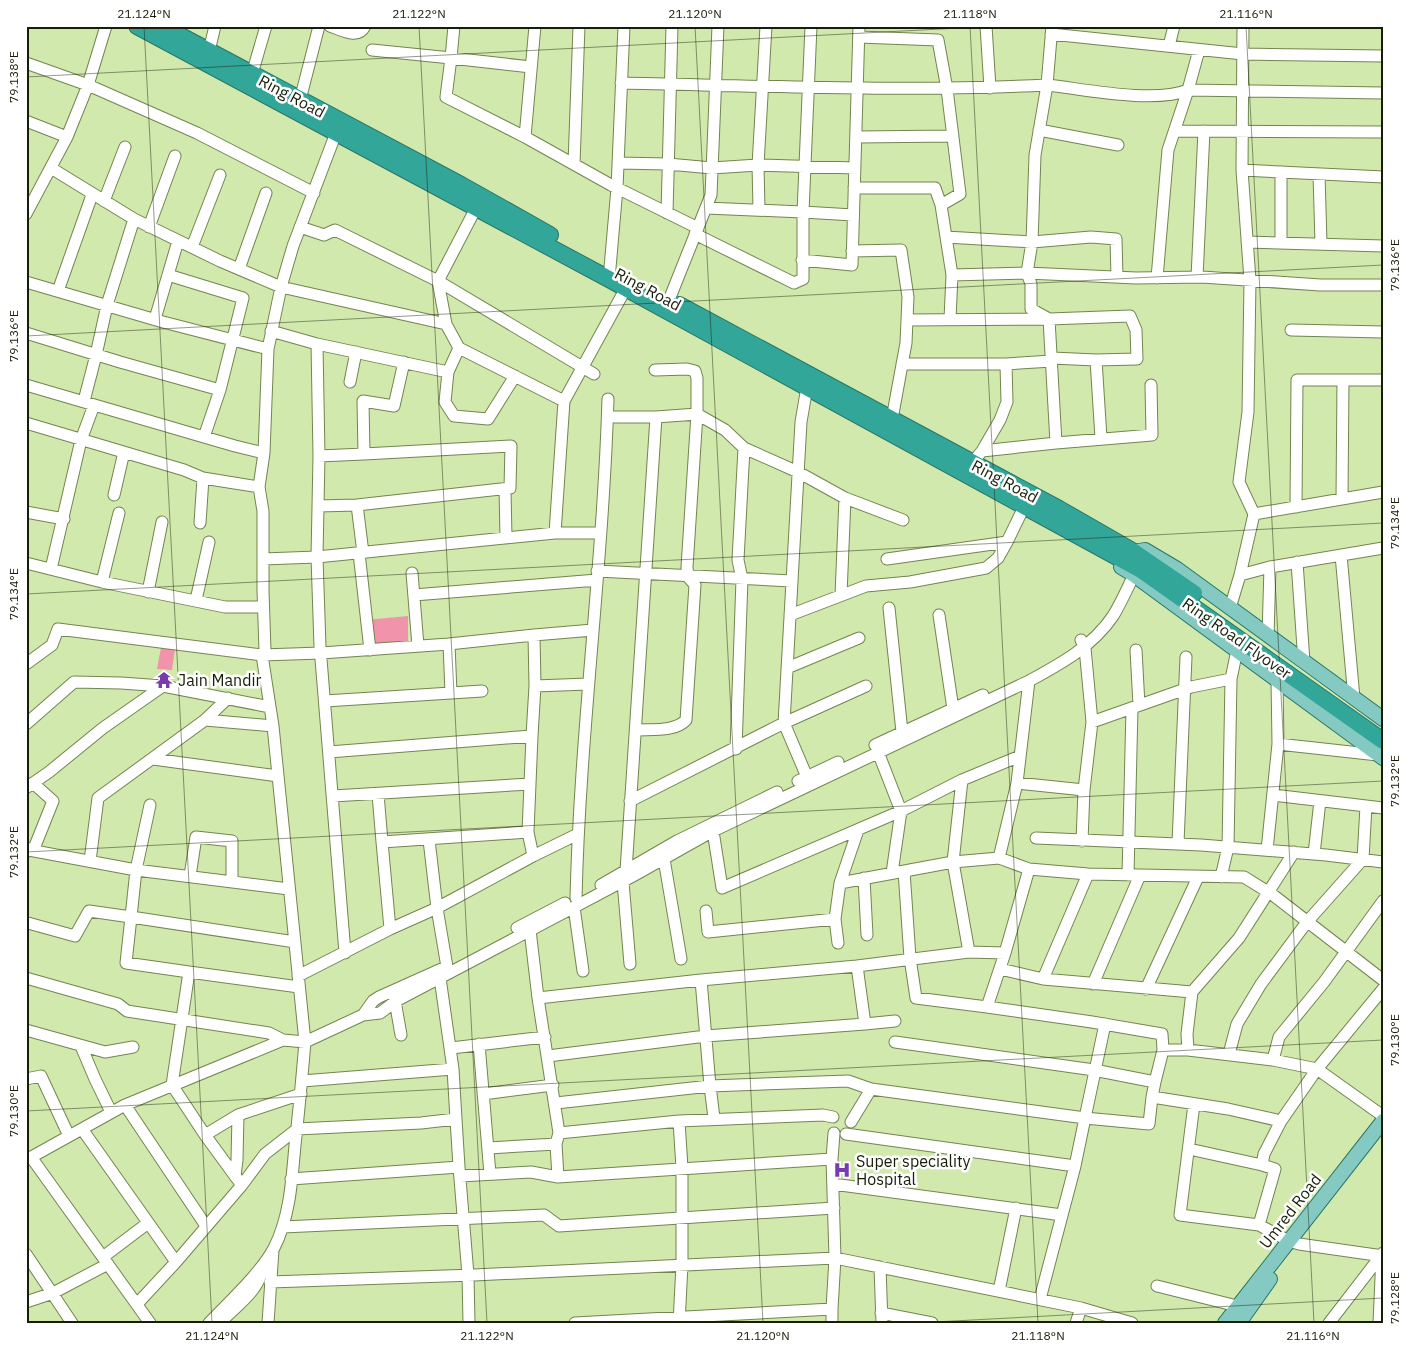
<svg xmlns="http://www.w3.org/2000/svg" width="1409" height="1349" font-family="'IBM Plex Sans',sans-serif">
<style>
.green{fill:#f193aa}
.lines{fill:none;stroke-linecap:round;stroke-linejoin:round}
.minor-casing{stroke:#72854f;stroke-width:13}
.major-casing{stroke:#297667;stroke-width:16}
.highway-casing{stroke:#297667;stroke-width:18}
.minor{stroke:#fff;stroke-width:11}
.major{stroke:#85cac2;stroke-width:14}
.highway{stroke:#33a69a;stroke-width:16}
.ticks{fill:none;stroke:#161e07;stroke-width:1;stroke-opacity:0.45}
.labels{text-anchor:middle;dominant-baseline:central;stroke-width:5;stroke-linejoin:round;paint-order:stroke}
.street-label{font-size:16px;fill:#161e07;stroke:#fff}
.poi-label{font-size:16px;fill:#161e07;stroke:#fff;text-anchor:start}
.neatline{fill:none;stroke:#161e07;stroke-width:2}
.ticks-label{font-size:12px;text-anchor:middle;fill:#161e07}
</style>
<rect width="100%" height="100%" fill="#d2e9ae"/>
<path class="green" d="M 408,616 L 408,641 L 376,644 L 366,620 Z
M 162,642 L 176,643 L 172,670 L 157,669 Z"/>
<g class="lines">
<g class="minor-casing">
<path id="minor" d="M 330,26 C 342,30 358,40 365,26
M 535,26 L 525,137 L 611,185 L 698,228
M 811,26 L 803,212 L 853,215
M 986,26 L 990,88
M 1243,26 L 1242,170 L 1250,280 L 1248,412 L 1239,482 L 1254,514 L 1383,492
M 1051,34 L 1243,54 L 1383,56
M 859,37 L 938,40 L 947,89 L 960,194 L 941,205 L 952,275 L 1027,273 L 1031,284 L 1031,309 L 1049,319 L 1130,316 L 1136,330 L 1137,359 L 1096,360
M 1169,46 L 1174,26
M 372,50 L 451,58 L 454,26
M 209,51 L 215,26
M 26,63 L 88,85 L 197,133 L 314,193
M 252,74 L 266,26
M 621,83 C 764,86 905,92 1047,85 L 1052,26
M 1383,93 L 1188,90 C 1154,104 1084,89 1047,85 L 1035,155 L 1032,242 L 1027,273 L 1136,278 L 1202,277 L 1320,285 L 1383,285
M 300,100 L 319,26
M 26,121 L 67,137
M 1039,130 L 1118,145
M 1175,131 L 1383,132
M 525,137 L 446,97 L 451,58 L 531,67
M 856,137 L 953,136
M 618,163 L 668,164 L 712,168 L 758,165 L 766,26
M 574,164 L 579,26
M 51,168 L 134,219 L 220,261 L 281,287 L 446,324
M 1242,170 L 1383,177
M 1319,174 L 1321,244
M 854,188 L 935,188 L 941,205
M 104,201 L 125,147
M 476,208 L 438,281 L 446,324 L 459,348 L 564,401
M 759,210 L 758,165 L 855,168
M 667,213 L 672,26
M 26,214 L 67,137 L 88,85 L 106,26
M 149,227 L 175,156
M 300,227 L 324,235 L 335,230 L 438,281 L 594,374
M 695,234 L 794,283 L 803,279 L 803,212 L 706,208
M 946,237 L 1032,242 L 1091,237 L 1116,239 L 1117,277
M 1247,242 L 1383,246
M 1281,243 L 1281,172
M 192,247 L 220,175
M 852,251 L 901,250 L 908,297 L 906,343 L 892,419
M 802,260 L 852,265 L 859,26
M 239,269 L 266,193
M 168,275 L 243,298 L 220,390
M 1197,277 L 1204,131
M 1157,278 L 1168,150 L 1188,90 L 1199,50
M 609,279 L 617,188 L 624,26
M 26,282 L 163,322 L 268,349
M 58,291 L 92,195
M 669,300 L 711,195 L 718,26
M 155,319 L 178,241
M 950,319 L 952,275
M 907,320 L 1049,319 L 1056,443 L 982,451 L 969,467
M 1291,330 L 1383,332
M 271,331 L 317,344 L 319,456 L 317,557 L 320,647 L 345,953
M 26,333 L 120,362 L 220,390 L 204,437 L 235,446 L 264,453
M 317,344 L 448,372 L 459,348
M 1052,358 L 1096,360 L 1101,438
M 902,364 L 1006,364 L 1052,361
M 448,372 L 445,402 L 454,416 L 488,419 L 515,376
M 350,382 L 356,352
M 26,385 L 204,437
M 84,401 L 96,355 L 107,305 L 134,219
M 608,417 L 656,417 L 626,871
M 656,417 L 697,414 L 725,430 L 744,448
M 26,423 L 184,470 L 203,478 L 259,487
M 1056,443 L 1152,435 L 1151,385
M 982,451 L 1000,420 L 1007,402 L 1006,364
M 319,456 L 364,454
M 505,489 L 506,538
M 114,495 L 124,452
M 1342,499 L 1343,380
M 318,506 L 357,505
M 1296,507 L 1297,380 L 1383,380
M 26,512 L 64,519
M 200,523 L 203,478
M 555,533 L 600,533
M 359,553 L 370,650
M 363,553 L 357,505 L 510,488 L 511,446 L 364,454 L 363,401 L 394,406 L 404,362
M 1341,555 L 1354,698
M 263,559 L 317,557 L 555,533 L 564,401 L 626,288
M 887,559 L 1007,542 L 1025,505
M 1297,562 L 1304,662
M 26,563 L 102,582 L 225,607 L 263,607
M 51,569 L 81,440 L 94,405
M 597,571 L 792,581
M 412,573 L 418,646
M 1240,575 L 1270,567
M 102,582 L 119,513
M 148,592 L 162,522
M 414,595 L 597,580
M 841,595 L 845,498
M 196,600 L 209,542
M 889,608 L 902,732
M 1230,608 L 1240,575 L 1254,514
M 790,615 L 866,586 L 910,582 L 986,568 L 998,558 L 1007,542
M 939,615 L 953,709
M 1268,636 L 1270,567 L 1383,548
M 449,644 L 534,635
M 1136,650 L 1139,705
M 26,664 L 52,645 L 58,629 L 262,655 L 321,653 L 449,644 L 451,693 L 325,701
M 787,668 L 859,638
M 588,684 L 535,686 L 534,635 L 593,630
M 451,693 L 482,691
M 205,720 L 228,698
M 1092,722 L 1191,687 L 1231,679 L 1237,650
M 26,724 L 74,682 L 121,683 L 163,686 L 270,707
M 636,730 C 652,729 675,732 686,720 L 695,585 L 688,577 L 687,567 L 697,414 L 697,378 L 695,371 L 687,369 L 655,370
M 532,736 L 535,686
M 1278,744 L 1378,755
M 875,745 L 983,695
M 736,749 L 742,579 L 738,560 L 744,448 L 798,472 L 845,498 L 903,520
M 329,752 L 532,736 L 528,832 L 533,856
M 878,752 L 901,811 L 892,873
M 153,759 L 278,776
M 807,777 L 784,723 L 801,422 L 807,387
M 962,780 L 953,862 L 969,952
M 798,781 L 838,762
M 1017,783 L 1084,790 L 1092,722 L 1085,648 L 1081,640
M 26,788 L 49,772 L 103,728 L 163,686
M 378,794 L 382,842
M 1273,795 L 1383,808
M 333,796 L 530,784
M 630,801 L 784,723 L 866,686
M 150,805 L 136,870 L 131,917 L 295,942
M 713,831 L 722,888 L 901,811 L 962,780 L 1020,756
M 1036,838 L 1201,845 L 1326,855 L 1383,862
M 429,840 L 437,908 L 448,973
M 1082,841 L 1084,790
M 1178,843 L 1186,657
M 29,850 L 136,870 L 289,889
M 1267,850 L 1278,744 L 1277,680
M 26,852 L 35,846 L 53,801 L 33,783
M 1314,854 L 1320,801
M 664,859 L 681,959
M 90,861 L 98,798 L 205,720 L 273,726
M 1029,869 L 1088,874 L 1244,877 L 1273,895 L 1383,980
M 904,871 L 910,958 L 916,998 L 987,1007
M 1088,874 L 1043,979 L 1192,992 L 1187,1034 L 1188,1050 L 1273,1060 L 1317,1069 L 1383,1116
M 1128,875 L 1132,708
M 190,876 L 196,837 L 232,841 L 232,882
M 1221,877 L 1228,847 L 1231,679
M 864,878 L 867,935
M 623,882 L 630,964
M 840,883 L 953,862 L 999,858
M 601,885 L 677,841 L 777,792
M 576,898 C 580,731 603,566 608,399
M 574,907 L 583,971
M 706,911 L 708,932 L 835,919 L 838,943
M 835,919 L 840,883 L 858,830
M 28,923 L 75,936 L 89,911 L 131,917 L 126,963 L 189,972 L 172,1085 L 205,1135 L 238,1115 L 237,1160 L 235,1176 L 242,1185
M 517,928 L 565,903
M 390,929 L 382,842 L 528,832
M 530,930 L 538,998 L 701,980
M 1005,953 L 987,1007 L 1092,1022 L 1162,1034 L 1163,1050
M 1000,969 L 1043,979
M 189,972 L 299,987
M 298,976 L 390,929 L 437,908 L 533,856 L 578,834
M 26,978 L 118,1004 L 127,1011 L 269,1033 L 283,1040
M 1093,984 L 1140,875
M 1146,989 L 1198,877
M 1192,992 L 1239,938 L 1294,852
M 394,995 L 401,1035
M 538,998 L 559,1133 L 556,1144 L 558,1177
M 363,1015 L 373,1001 L 379,997 L 446,967
M 865,1024 L 895,1021
M 1105,1024 L 1085,1118 L 1149,1124 L 1152,1097
M 26,1030 L 105,1052 L 133,1047
M 895,1042 L 1094,1070 L 1155,1082 L 1152,1097 L 1228,1109 L 1281,1121 L 1317,1069 L 1383,989
M 479,1044 L 490,1174
M 81,1046 L 95,1079 L 111,1112
M 451,1048 L 545,1037
M 1229,1054 L 1237,1024 L 1261,984 L 1307,922 L 1363,859 L 1366,806
M 548,1056 L 706,1036 L 865,1024 L 857,966
M 1273,1060 L 1279,1037 L 1324,982 L 1383,901
M 453,1069 L 456,1119
M 26,1079 L 41,1076 L 69,1136
M 302,1081 L 453,1069 L 439,971
M 1155,1082 L 1163,1050 L 1188,1050
M 871,1089 L 1085,1118 L 1075,1166 L 1040,1299
M 483,1094 L 553,1085
M 556,1103 L 710,1086 L 714,1118
M 1194,1104 L 1180,1215 L 1259,1225 L 1289,1241 L 1299,1244 L 1383,1256
M 125,1105 L 206,1226
M 238,1115 L 301,1094
M 851,1122 L 871,1089 L 848,1081 L 710,1086 L 701,980 L 857,966 L 969,952 L 1005,953 L 1029,869 L 999,858 L 1017,783 L 1029,681
M 82,1129 L 176,1262
M 559,1133 L 679,1121
M 846,1134 L 1075,1166
M 205,1135 L 235,1176
M 488,1148 L 556,1144
M 1189,1149 L 1262,1165
M 31,1157 L 150,1323
M 26,1160 L 125,1105 L 283,1040 L 305,1042 L 363,1015 L 380,1013 L 396,1001 L 633,876 L 713,831 L 1029,681 C 1060,664 1092,647 1113,616 C 1121,603 1127,589 1134,575
M 460,1176 L 531,1172 L 558,1177 L 832,1159
M 291,1179 L 459,1167 L 468,1275 L 469,1323
M 833,1184 L 1062,1215
M 1259,1225 L 1275,1169 L 1262,1165 L 1264,1154 L 1281,1121
M 283,1227 L 544,1215 L 559,1226 L 834,1208
M 26,1254 L 72,1323
M 103,1257 L 148,1223
M 880,1267 L 882,1323
M 270,1282 L 474,1275 L 835,1258 L 1081,1308 L 1076,1323
M 1157,1286 L 1237,1306
M 999,1291 L 1016,1208
M 26,1302 L 53,1293 L 108,1264
M 137,1304 L 176,1262 L 242,1185 L 265,1154 L 297,1129 L 421,1123 L 456,1119 L 459,1167
M 1081,1308 L 1132,1323
M 881,1313 L 932,1323
M 209,1323 C 229,1302 260,1274 274,1248 C 290,1217 292,1179 295,1145 C 299,1111 302,1077 305,1042 L 273,726 L 262,655 L 265,651 L 263,591 L 263,511 L 259,487 L 264,453 L 268,349 L 281,287 L 293,246 L 336,133
M 220,1323 C 234,1307 262,1290 262,1266
M 268,1323 L 273,1250
M 575,1323 L 832,1309 L 835,1258 L 832,1159 L 834,1133
M 679,1323 L 682,1265 L 682,1168 L 679,1121 L 823,1115 L 833,1117
M 832,1323 L 832,1309
M 1329,1323 L 1383,1253
M 1379,1323 L 1382,1255"/>
</g>
<g class="major-casing">
<path id="major" d="M 1134,552 L 1145,550 L 1177,569 L 1383,719
M 1121,567 L 1134,575 L 1383,758
M 1225,1323 L 1383,1121
M 1239,1323 L 1270,1279"/>
</g>
<g class="highway-casing">
<path id="highway" d="M 137,26 L 609,279 L 1141,570 L 1383,741
M 162,26 L 461,185 L 550,235
M 679,305 L 1059,509 L 1134,552 L 1194,593"/>
</g>
<use href="#minor" class="minor"/>
<use href="#major" class="major"/>
<use href="#highway" class="highway"/>
</g>
<path class="ticks" d="M 144,26 L 212,1323M 419,26 L 487,1323M 695,26 L 763,1323M 970,26 L 1038,1323M 1246,26 L 1314,1323M 26,77 L 998,26M 26,336 L 1383,265M 26,594 L 1383,523M 26,852 L 1383,781M 26,1111 L 1383,1040M 916,1323 L 1383,1298"/>
<defs>
<g id="temple-bare" transform="scale(1.35)"><path d="M0-6L5-2H3V0L6.5 2.5H4V6H1.5V3h-3V6H-4V2.5H-6.5L-3 0V-2H-5Z" fill="#793bb0" stroke="#fff" stroke-width="2.5" paint-order="stroke"/></g>
<g id="hospital-bare" transform="scale(1.35)"><path d="M-5-5h3v3.5h4V-5h3V5h-3V1.5h-4V5h-3Z" fill="#793bb0" stroke="#fff" stroke-width="2.5" paint-order="stroke"/></g>
</defs>
<g fill-rule="evenodd">
<use href="#temple-bare" x="164" y="680"/>
<use href="#hospital-bare" x="842" y="1170"/>
</g>
<g class="labels">
<g class="street-label">
<text transform="translate(292 96) rotate(28)">Ring Road</text>
<text transform="translate(648 289) rotate(28)">Ring Road</text>
<text transform="translate(1005 481) rotate(28)">Ring Road</text>
<text transform="translate(1237 638) rotate(35)">Ring Road Flyover</text>
<text transform="translate(1290 1211) rotate(-52)">Umred Road</text>
</g>
<g class="poi-label">
<text x="178" y="680">Jain Mandir</text>
<text x="856" y="1161">Super speciality<tspan x="856" dy="18">Hospital</tspan></text>
</g>
</g>
<rect width="1409" height="1349" fill="none" stroke="#ffffff" stroke-width="55"/>
<rect x="28" y="28" width="1354" height="1294" class="neatline"/>
<g class="ticks-label">
<text x="144" y="18">21.124°N</text>
<text x="419" y="18">21.122°N</text>
<text x="695" y="18">21.120°N</text>
<text x="970" y="18">21.118°N</text>
<text x="1246" y="18">21.116°N</text>
<text transform="translate(14 77) rotate(-90)" y="4">79.138°E</text>
<text transform="translate(1395 265) rotate(-90)" y="4">79.136°E</text>
<text transform="translate(14 336) rotate(-90)" y="4">79.136°E</text>
<text transform="translate(1395 523) rotate(-90)" y="4">79.134°E</text>
<text transform="translate(14 594) rotate(-90)" y="4">79.134°E</text>
<text transform="translate(1395 781) rotate(-90)" y="4">79.132°E</text>
<text transform="translate(14 852) rotate(-90)" y="4">79.132°E</text>
<text transform="translate(1395 1040) rotate(-90)" y="4">79.130°E</text>
<text transform="translate(14 1111) rotate(-90)" y="4">79.130°E</text>
<text transform="translate(1395 1298) rotate(-90)" y="4">79.128°E</text>
<text x="212" y="1340">21.124°N</text>
<text x="487" y="1340">21.122°N</text>
<text x="763" y="1340">21.120°N</text>
<text x="1038" y="1340">21.118°N</text>
<text x="1313" y="1340">21.116°N</text>
</g>
</svg>
